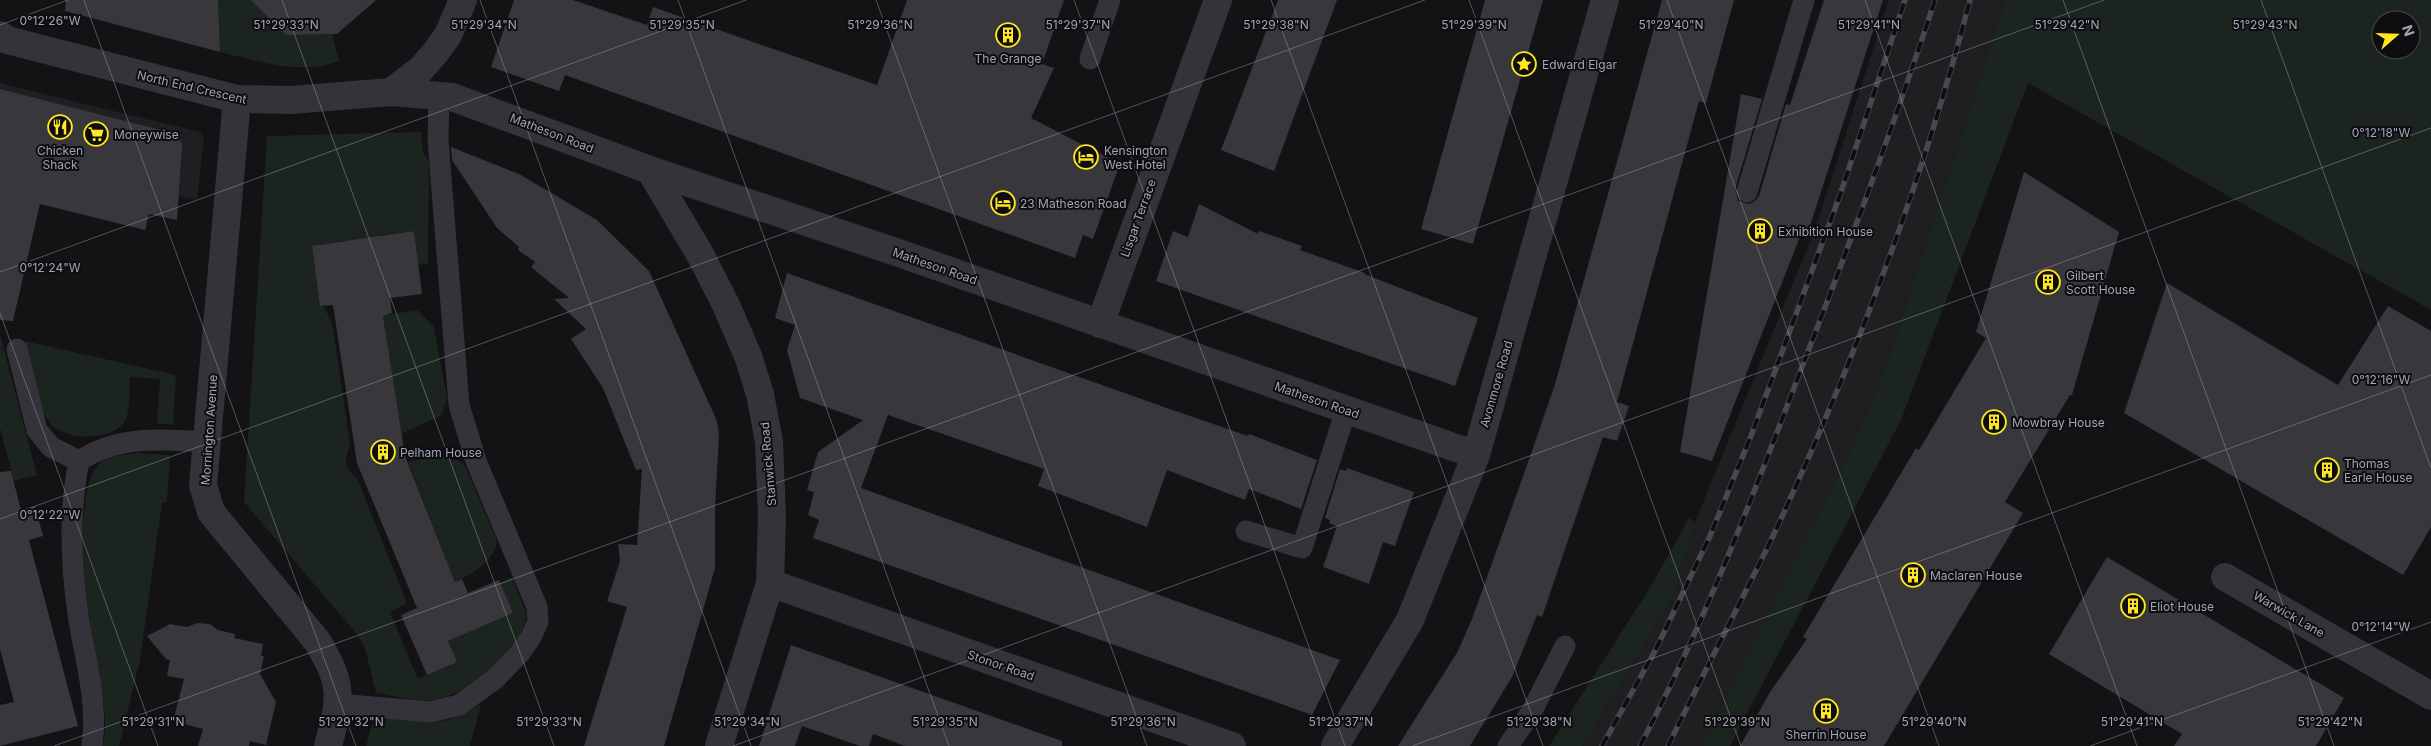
<svg xmlns="http://www.w3.org/2000/svg" width="2431" height="746" font-family="Inter,sans-serif">
<style>
.built{fill:#1f1e21}
.green{fill:#1c241f;fill-rule:evenodd}
.building{fill:#38373c}
.lines{fill:none;stroke-linecap:round;stroke-linejoin:round}
.lane{stroke:#333339;stroke-width:21}
.street{stroke:#333339;stroke-width:28}
.rail-casing{stroke:#484850;stroke-width:5.5}
.rail{stroke:#0e0d0f;stroke-width:4;stroke-dasharray:11;stroke-linecap:butt}
.ticks{fill:none;stroke:#a3a4b6;stroke-width:1;stroke-opacity:0.45}
.labels{text-anchor:middle;dominant-baseline:central;stroke-width:4;stroke-linejoin:round;paint-order:stroke}
.poi-label{font-size:12px;fill:#a3a4b6;stroke:#0e0d0f;text-anchor:start}
.street-label{font-size:12px;fill:#a3a4b6;stroke:#0e0d0f}
.ticks-label{font-size:12px;text-anchor:middle;fill:#a3a4b6;stroke:#0e0d0f;stroke-width:4;stroke-linejoin:round;paint-order:stroke}
</style>
<rect width="100%" height="100%" fill="#131214"/>
<path class="built" d="M 1889,0 L 2005,0 L 1886,366 L 1847,457 L 1701,746 L 1583,746 L 1676,592 L 1695,522 L 1814,232 Z
M 0,83 L 200,132 L 204,138 L 197,200 L 0,155 Z"/>
<path class="green" d="M 218,0 L 251,0 L 286,35 L 332,34 L 339,61 C 301,76 258,61 220,52 Z
M 2005,0 L 2431,0 L 2431,310 L 2028,83 L 1901,420 L 1730,746 L 1701,746 L 1847,457 L 1886,366 ZM 2381,20 L 2411,20 L 2411,50 L 2381,50 Z
M 421,132 L 423,153 L 429,161 L 428,263 L 418,265 L 414,231 L 381,235 L 385,260 L 343,241 L 312,246 L 320,306 L 323,306 L 332,322 L 350,443 C 345,462 342,465 358,480 L 407,603 L 390,612 L 418,679 L 456,662 L 448,641 L 513,613 L 500,583 L 512,577 L 527,615 C 522,650 468,695 434,700 C 416,702 394,696 376,693 L 365,648 L 355,632 L 244,502 L 267,136 Z
M 417,310 L 434,327 L 447,397 L 442,415 L 401,434 L 383,316 Z
M 0,335 L 37,475 L 14,481 L 0,428 Z
M 25,341 L 176,375 L 173,425 L 157,423 L 160,379 L 130,377 C 128,390 131,406 126,419 C 116,442 63,442 49,422 C 35,403 31,365 25,341 Z
M 138,453 L 170,455 L 167,502 L 162,503 L 140,660 L 121,739 L 119,746 L 103,746 C 109,715 100,682 95,652 C 87,604 79,552 85,504 C 87,491 89,475 98,465 C 107,455 126,455 138,453 Z
M 438,456 L 459,461 L 466,468 L 497,541 C 495,560 472,575 455,582 L 408,462 Z
M 1689,518 L 1695,522 L 1676,592 L 1583,746 L 1549,746 L 1651,586 Z
M 481,704 L 470,746 L 366,746 L 372,724 L 380,724 L 390,718 L 438,722 L 451,719 Z"/>
<path class="building" d="M 66,0 L 218,0 L 220,52 L 65,11 Z
M 251,0 L 376,0 L 337,34 L 286,35 Z
M 514,0 L 573,0 L 647,25 L 653,7 L 877,85 L 907,0 L 1064,0 L 1042,64 L 1054,68 L 1031,118 L 1120,164 L 1093,239 L 1083,235 L 1075,258 L 565,75 L 559,91 L 491,67 Z
M 1278,0 L 1337,0 L 1274,171 L 1221,150 Z
M 1485,0 L 1543,0 L 1473,244 L 1421,229 Z
M 1662,0 L 1734,0 L 1706,103 L 1699,101 L 1617,402 L 1629,406 L 1617,441 L 1603,437 L 1542,617 L 1537,615 L 1512,677 L 1470,746 L 1398,746 L 1458,651 L 1472,619 L 1531,454 L 1555,384 Z
M 1824,0 L 1883,0 L 1808,232 L 1803,229 L 1712,461 L 1680,452 L 1741,94 L 1762,99 L 1735,189 L 1738,201 L 1749,204 L 1755,201 L 1759,196 L 1786,104 L 1790,105 Z
M 0,89 L 176,134 L 182,144 L 177,220 L 149,214 L 145,230 L 40,204 L 13,321 L 0,320 Z
M 451,147 L 519,174 L 597,220 L 649,271 L 717,421 L 719,435 L 715,507 L 715,568 L 664,746 L 584,746 L 627,607 L 607,601 L 620,561 L 618,544 L 637,545 L 642,469 L 636,470 L 603,388 L 571,339 L 586,329 L 554,299 L 569,298 L 531,267 L 535,262 L 518,250 L 519,247 L 497,228 L 452,160 Z
M 2024,172 L 2119,232 L 2072,395 L 2070,395 L 2005,502 L 2023,513 L 1884,746 L 1740,746 L 1770,692 L 1807,639 L 1803,637 L 1916,448 L 1919,450 L 1986,338 L 1976,332 Z
M 1199,204 L 1258,234 L 1259,231 L 1302,246 L 1300,250 L 1365,273 L 1364,274 L 1478,318 L 1455,386 L 1156,281 L 1173,231 L 1188,237 Z
M 414,231 L 422,294 L 390,298 L 392,313 L 383,316 L 405,456 L 455,582 L 462,579 L 468,593 L 499,580 L 513,613 L 448,641 L 457,662 L 427,675 L 401,615 L 417,608 L 357,463 L 333,305 L 320,306 L 312,246 Z
M 787,273 L 1164,407 L 1248,436 L 1249,434 L 1317,460 L 1301,509 L 1249,489 L 1245,500 L 1167,470 L 1147,527 L 1038,486 L 1044,469 L 888,415 L 861,488 L 1340,660 L 1312,715 L 813,538 L 819,520 L 808,515 L 814,492 L 807,490 L 818,452 L 863,420 L 800,398 L 787,350 L 795,325 L 775,318 Z
M 2167,283 L 2338,385 L 2388,306 L 2431,331 L 2431,527 L 2403,575 L 2124,413 Z
M 1347,468 L 1414,492 L 1395,546 L 1383,542 L 1369,584 L 1323,567 L 1337,526 L 1329,523 L 1330,520 L 1325,518 L 1340,469 L 1346,471 Z
M 11,471 L 21,510 L 35,506 L 43,536 L 29,540 L 78,726 L 0,746 L 0,705 L 14,702 L 0,649 L 0,472 Z
M 2107,557 L 2344,698 L 2316,746 L 2174,746 L 2182,734 L 2049,654 Z
M 197,623 L 210,624 L 218,630 L 235,634 L 234,638 L 263,644 L 261,656 L 264,656 L 260,674 L 276,702 L 266,745 L 250,741 L 249,746 L 198,746 L 203,729 L 173,721 L 184,679 L 167,676 L 170,660 L 166,659 L 147,636 L 170,624 L 187,627 Z
M 791,645 L 1062,741 L 1062,746 L 905,746 L 873,734 L 869,746 L 860,746 L 802,726 L 795,746 L 759,746 Z"/>
<g class="lines">
<path class="lane" d="M 1090,59 L 1110,0
M 1747,192 L 1804,0
M 17,349 L 37,430 L 51,447 L 79,461
M 1246,531 L 1302,548 L 1346,410
M 338,704 L 431,712 L 459,705 L 495,679 L 520,653 L 531,637 L 538,622 L 537,607 L 476,461 L 459,405 L 438,140 L 439,96
M 92,746 C 98,703 86,663 79,621 C 71,568 68,513 79,461 C 119,435 161,439 206,442
M 1508,746 L 1532,711 L 1565,646"/>
<path class="street" d="M 0,35 L 7,40 L 237,99 L 291,100 L 391,92 L 420,70 L 435,53 L 448,35 L 463,0
M 391,92 L 452,97 L 650,170 L 893,251 L 1476,455
M 237,99 L 203,485 L 211,512 L 317,641 C 344,686 341,697 328,746
M 650,170 L 701,256 L 726,305 L 748,356 L 760,394 L 769,442 L 772,516 L 770,583 L 719,746
M 1100,324 L 1218,0
M 2225,577 L 2431,696
M 770,583 L 1232,746
M 1335,746 L 1410,620 L 1476,455 L 1605,0"/>
<g class="rail-casing">
<path id="rail" d="M 1602,746 L 1655,651 L 1710,536 L 1751,436 L 1840,195 L 1905,0
M 1640,746 C 1704,624 1752,499 1800,372 C 1848,249 1894,125 1935,0
M 1668,746 C 1702,676 1739,606 1773,536 C 1854,363 1922,184 1970,0"/>
</g>
<use href="#rail" class="rail"/>
</g>
<path class="ticks" d="M 84,0 L 356,746M 282,0 L 554,746M 480,0 L 751,746M 678,0 L 949,746M 876,0 L 1147,746M 1074,0 L 1345,746M 1271,0 L 1543,746M 1469,0 L 1741,746M 1667,0 L 1939,746M 1865,0 L 2137,746M 2063,0 L 2334,746M 2261,0 L 2431,468M 0,25 L 68,0M 0,272 L 746,0M 0,313 L 158,746M 0,519 L 1425,0M 54,746 L 2104,0M 733,746 L 2431,128M 1412,746 L 2431,375M 2090,746 L 2431,622"/>
<defs>
<g id="building-ring" transform="scale(1.25)"><circle r="9.5" fill="#0e0d0f" stroke="#fee720" stroke-width="1.5"/><path d="M-4-6H4V6H1V3H-1V6H-4ZM-2.5-4.3h1.7v1.8h-1.7ZM.8-4.3h1.7v1.8H.8ZM-2.5-1h1.7V.8h-1.7ZM.8-1h1.7V.8H.8Z" fill="#fee720"/></g>
<g id="sight-ring" transform="scale(1.25)"><circle r="9.5" fill="#0e0d0f" stroke="#fee720" stroke-width="1.5"/><path d="M0-6L1.8-2.2L6-1.7L2.9 1.2L3.7 5.4L0 3.3L-3.7 5.4L-2.9 1.2L-6-1.7L-1.8-2.2Z" fill="#fee720"/></g>
<g id="restaurant-ring" transform="scale(1.25)"><circle r="9.5" fill="#0e0d0f" stroke="#fee720" stroke-width="1.5"/><path d="M-5-6h1v4h1v-4h1v4h1v-4h1v5L-1.5 .5V6h-2V.5L-5-1ZM5-6V6H3V1.5H1.5Q1.5-4 5-6Z" fill="#fee720"/></g>
<g id="supermarket-ring" transform="scale(1.25)"><circle r="9.5" fill="#0e0d0f" stroke="#fee720" stroke-width="1.5"/><path d="M-6-5.5h2.5l.6 2H6L4.5 2H-2.5L-4.4-4H-6ZM-1.5 3.2a1.3 1.3 0 1 0 .1 0ZM3 3.2a1.3 1.3 0 1 0 .1 0Z" fill="#fee720"/></g>
<g id="hotel-ring" transform="scale(1.25)"><circle r="9.5" fill="#0e0d0f" stroke="#fee720" stroke-width="1.5"/><path d="M-6-4.5h1.5V1H6V5H4.5V3h-9V5H-6ZM-4 0a1.8 1.8 0 1 1 3.6 0ZM.5 0V-2.5h3Q6-2.5 6 0Z" fill="#fee720"/></g>
</defs>
<g fill-rule="evenodd">
<use href="#building-ring" x="1008" y="35"/>
<use href="#sight-ring" x="1524" y="64"/>
<use href="#restaurant-ring" x="60" y="127"/>
<use href="#supermarket-ring" x="96" y="134"/>
<use href="#hotel-ring" x="1086" y="157"/>
<use href="#hotel-ring" x="1003" y="203"/>
<use href="#building-ring" x="1760" y="231"/>
<use href="#building-ring" x="2048" y="282"/>
<use href="#building-ring" x="1994" y="422"/>
<use href="#building-ring" x="383" y="452"/>
<use href="#building-ring" x="2327" y="470"/>
<use href="#building-ring" x="1913" y="575"/>
<use href="#building-ring" x="2133" y="606"/>
<use href="#building-ring" x="1826" y="711"/>
</g>
<g class="labels">
<g class="poi-label">
<text x="1008" y="58" text-anchor="middle">The Grange</text>
<text x="1542" y="64">Edward Elgar</text>
<text x="114" y="134">Moneywise</text>
<text x="60" y="150" text-anchor="middle">Chicken<tspan x="60" dy="14">Shack</tspan></text>
<text x="1104" y="150">Kensington<tspan x="1104" dy="14">West Hotel</tspan></text>
<text x="1020" y="203">23 Matheson Road</text>
<text x="1778" y="231">Exhibition House</text>
<text x="2066" y="275">Gilbert<tspan x="2066" dy="14">Scott House</tspan></text>
<text x="2012" y="422">Mowbray House</text>
<text x="400" y="452">Pelham House</text>
<text x="2344" y="463">Thomas<tspan x="2344" dy="14">Earle House</tspan></text>
<text x="1930" y="575">Maclaren House</text>
<text x="2150" y="606">Eliot House</text>
<text x="1826" y="734" text-anchor="middle">Sherrin House</text>
</g>
<g class="street-label">
<text transform="translate(192 87) rotate(13)">North End Crescent</text>
<text transform="translate(552 133) rotate(21)">Matheson Road</text>
<text transform="translate(1138 218) rotate(-70)">Lisgar Terrace</text>
<text transform="translate(935 266) rotate(19)">Matheson Road</text>
<text transform="translate(1496 384) rotate(-74)">Avonmore Road</text>
<text transform="translate(1317 400) rotate(19)">Matheson Road</text>
<text transform="translate(209 430) rotate(-86)">Mornington Avenue</text>
<text transform="translate(768 464) rotate(-95)">Stanwick Road</text>
<text transform="translate(2289 614) rotate(30)">Warwick Lane</text>
<text transform="translate(1001 665) rotate(19)">Stonor Road</text>
</g>
</g>
<g class="ticks-label">
<text x="50" y="25">0°12'26"W</text>
<text x="2265" y="29">51°29'43"N</text>
<text x="286" y="29">51°29'33"N</text>
<text x="484" y="29">51°29'34"N</text>
<text x="682" y="29">51°29'35"N</text>
<text x="880" y="29">51°29'36"N</text>
<text x="1078" y="29">51°29'37"N</text>
<text x="1276" y="29">51°29'38"N</text>
<text x="1474" y="29">51°29'39"N</text>
<text x="1671" y="29">51°29'40"N</text>
<text x="1869" y="29">51°29'41"N</text>
<text x="2067" y="29">51°29'42"N</text>
<text x="2381" y="137">0°12'18"W</text>
<text x="50" y="272">0°12'24"W</text>
<text x="2381" y="384">0°12'16"W</text>
<text x="50" y="519">0°12'22"W</text>
<text x="2381" y="631">0°12'14"W</text>
<text x="153" y="726">51°29'31"N</text>
<text x="351" y="726">51°29'32"N</text>
<text x="549" y="726">51°29'33"N</text>
<text x="747" y="726">51°29'34"N</text>
<text x="945" y="726">51°29'35"N</text>
<text x="1143" y="726">51°29'36"N</text>
<text x="1341" y="726">51°29'37"N</text>
<text x="1539" y="726">51°29'38"N</text>
<text x="1737" y="726">51°29'39"N</text>
<text x="1934" y="726">51°29'40"N</text>
<text x="2132" y="726">51°29'41"N</text>
<text x="2330" y="726">51°29'42"N</text>
</g>
<g transform="translate(2396 35) rotate(70)"><circle r="24" fill="#0e0d0f" stroke="#4a4952"/>
<path d="M0-4L9 19L0 12L-9 19Z" fill="#fee720"/>
<text y="-8" font-size="14" font-weight="bold" text-anchor="middle" fill="#a3a4b6">N</text>
</g>
</svg>
